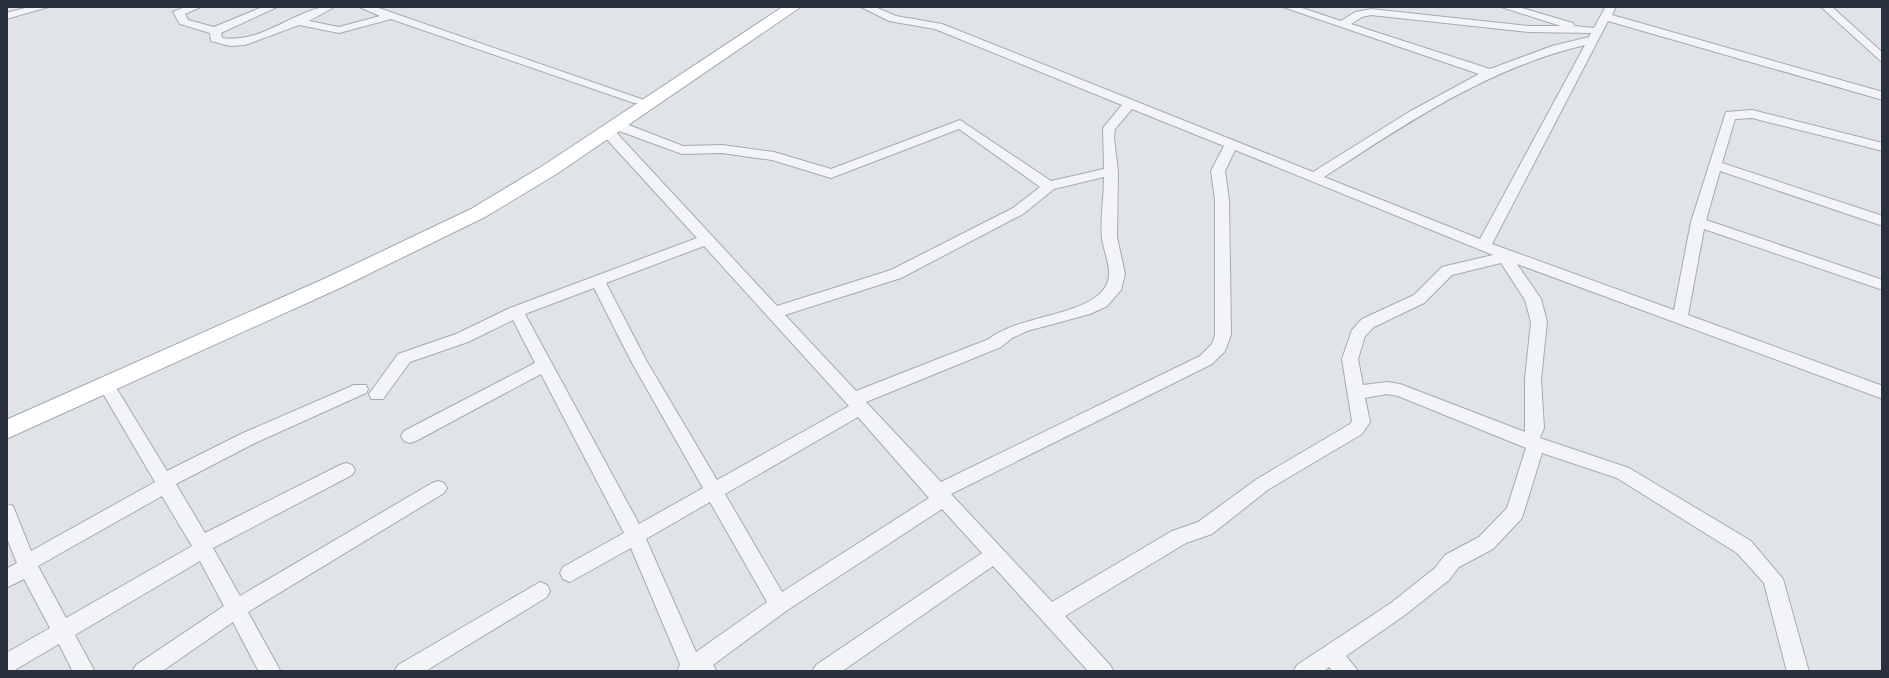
<svg xmlns="http://www.w3.org/2000/svg" width="1889" height="678" font-family="'Archivo Narrow',sans-serif">
<style>
.lines{fill:none;stroke-linecap:round;stroke-linejoin:round}
.minor-casing{stroke:#a5aab2;stroke-width:2}
.major-casing{stroke:#a0a8b3;stroke-width:2}
.minor{fill:#f3f4f7;fill-rule:evenodd}
.major{fill:#fff;fill-rule:evenodd}
</style>
<rect width="100%" height="100%" fill="#e0e3e8"/>
<g class="lines">
<g class="minor-casing">
<path id="minor" d="M 33,6 L 52,6 L 6,19 L 6,13 Z
M 187,6 L 203,6 L 185,14 L 188,20 L 214,27 L 265,6 L 279,6 L 221,33 L 222,38 C 266,44 296,6 336,6 L 309,21 L 339,27 L 380,16 L 357,6 L 373,6 L 644,100 L 642,103 L 634,103 L 391,19 L 339,33 L 299,25 L 245,45 L 230,46 L 211,41 L 210,33 L 180,24 L 173,12 Z
M 859,6 L 873,6 L 896,16 L 942,24 L 1313,172 L 1409,112 L 1479,74 L 1280,6 L 1296,6 L 1341,21 L 1355,12 L 1371,9 L 1529,26 L 1561,26 L 1498,6 L 1515,6 L 1573,23 L 1574,26 L 1594,28 L 1606,6 L 1616,6 L 1612,15 L 1883,92 L 1883,100 L 1608,21 L 1492,244 L 1674,310 L 1691,222 L 1726,112 L 1752,110 L 1883,143 L 1883,151 L 1752,118 L 1735,119 L 1722,163 L 1883,216 L 1883,226 L 1720,171 L 1706,220 L 1883,280 L 1883,290 L 1704,229 L 1688,315 L 1883,386 L 1883,399 L 1517,264 L 1541,299 L 1547,322 L 1541,379 L 1544,428 L 1540,438 L 1629,468 L 1751,541 L 1783,579 L 1809,672 L 1787,672 L 1764,583 L 1737,553 L 1617,478 L 1542,453 L 1522,518 L 1493,549 L 1459,567 L 1449,580 L 1405,615 L 1346,656 L 1359,672 L 1334,672 L 1329,667 L 1322,672 L 1293,672 L 1297,665 L 1391,603 L 1435,568 L 1445,555 L 1479,537 L 1507,508 L 1526,448 L 1398,396 L 1387,394 L 1365,398 L 1370,422 L 1362,434 L 1269,489 L 1212,534 L 1186,543 L 1065,616 L 1110,665 L 1114,672 L 1089,672 L 993,566 L 841,672 L 812,672 L 816,665 L 982,553 L 942,509 L 786,611 L 713,665 L 717,672 L 677,672 L 680,664 L 631,548 L 570,582 L 563,579 L 560,573 L 563,567 L 624,533 L 541,374 L 416,441 L 410,443 L 404,441 L 401,436 L 404,431 L 535,363 L 513,320 L 468,342 L 410,362 L 383,399 L 371,399 L 369,394 L 398,354 L 456,334 L 510,308 L 697,238 L 602,134 L 602,128 L 612,128 L 777,306 L 891,270 L 1013,208 L 1040,187 L 959,129 L 831,178 L 772,160 L 722,153 L 682,154 L 611,128 L 611,122 L 621,122 L 683,146 L 722,145 L 774,152 L 831,169 L 960,120 L 1051,181 L 1104,169 L 1103,128 L 1122,105 L 935,29 L 889,21 ZM 1371,15 L 1529,32 L 1591,33 L 1589,37 L 1552,46 L 1490,69 L 1351,24 L 1362,17 ZM 1585,45 L 1480,239 L 1324,177 C 1407,123 1488,68 1585,45 ZM 1132,109 L 1224,146 L 1211,171 L 1215,200 L 1215,335 L 1212,344 L 1200,356 L 941,482 L 866,402 L 1001,347 L 1012,338 L 1027,331 L 1090,314 L 1107,306 L 1121,290 L 1125,274 L 1117,237 L 1118,172 L 1114,138 L 1115,129 ZM 1235,150 L 1493,255 L 1442,267 L 1414,295 L 1362,319 L 1352,330 L 1342,359 L 1352,421 L 1350,424 L 1257,479 L 1198,522 L 1172,531 L 1052,602 L 951,494 L 1212,364 L 1225,351 L 1231,335 L 1229,200 L 1225,171 ZM 1104,177 C 1104,198 1100,219 1102,239 C 1104,251 1110,264 1109,276 C 1105,316 1020,313 989,339 L 856,391 L 785,315 L 901,278 L 1023,214 L 1054,189 ZM 704,246 L 849,406 L 717,480 L 646,360 L 606,283 ZM 1501,263 L 1525,300 L 1531,322 L 1525,379 L 1525,432 L 1400,384 L 1387,382 L 1363,385 L 1358,359 L 1365,336 L 1374,327 L 1424,303 L 1452,275 ZM 594,288 L 631,361 L 703,488 L 639,524 L 525,314 ZM 858,417 L 929,498 L 782,592 L 725,494 ZM 710,502 L 767,602 L 696,652 L 646,539 Z
M 1820,6 L 1831,6 L 1883,53 L 1883,63 Z
M 106,379 L 112,381 L 167,471 L 243,433 L 354,385 L 366,385 L 368,389 L 366,393 L 255,443 L 176,484 L 205,533 L 340,465 L 346,463 L 352,465 L 355,470 L 352,475 L 213,548 L 240,596 L 432,483 L 438,481 L 444,483 L 447,488 L 444,493 L 248,612 L 281,672 L 259,672 L 233,622 L 161,672 L 132,672 L 136,665 L 224,606 L 200,561 L 75,635 L 95,672 L 73,672 L 59,644 L 13,671 L 6,672 L 6,653 L 50,628 L 24,579 L 6,588 L 6,569 L 17,563 L 6,536 L 6,504 L 13,506 L 31,551 L 155,482 L 98,385 L 100,381 ZM 162,496 L 192,546 L 66,618 L 38,566 Z
M 540,582 L 547,585 L 550,591 L 547,597 L 424,672 L 394,672 L 398,665 Z"/>
</g>
<g class="major-casing">
<path id="major" d="M 784,6 L 802,6 L 558,173 L 485,217 L 340,288 L 6,439 L 6,420 L 326,278 L 471,209 L 544,165 Z"/>
</g>
<use href="#minor" class="minor"/>
<use href="#major" class="major"/>
</g>
<rect width="1889" height="678" fill="none" stroke="#29313f" stroke-width="16"/>
</svg>
